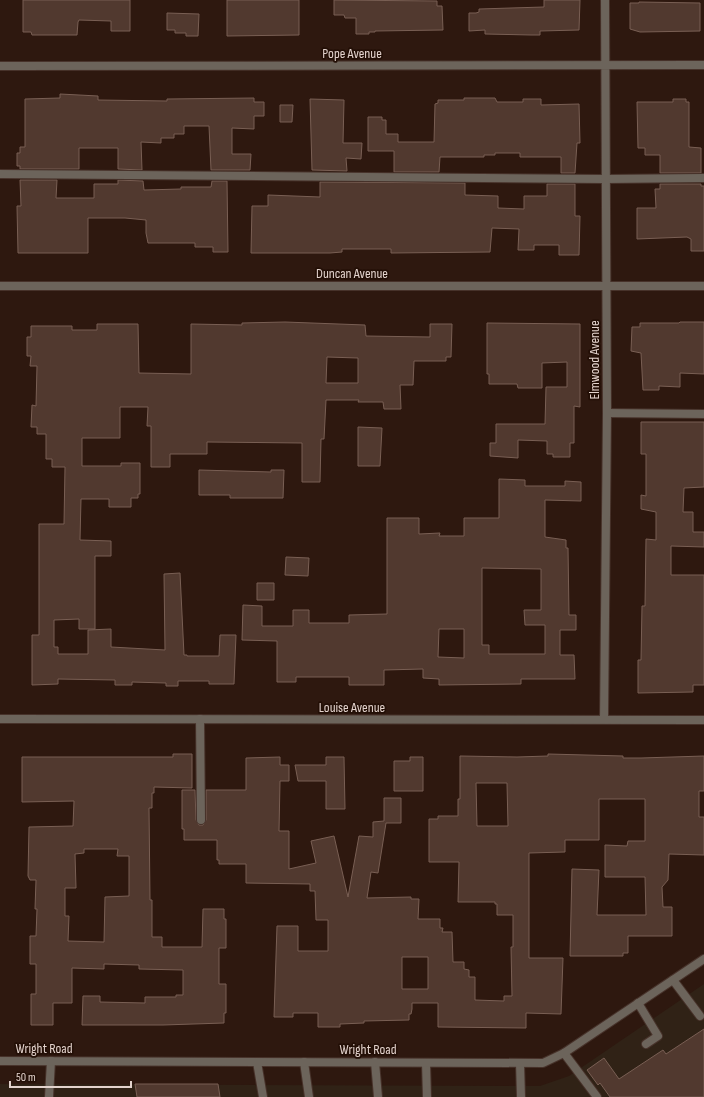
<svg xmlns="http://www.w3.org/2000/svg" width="704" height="1097" font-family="'Sofia Sans Condensed',sans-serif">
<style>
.industrial{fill:#302216}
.building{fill:#51392f;stroke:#795f54;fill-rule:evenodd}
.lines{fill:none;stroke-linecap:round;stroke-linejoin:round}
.service-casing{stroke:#47322a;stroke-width:10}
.minor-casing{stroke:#47322a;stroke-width:10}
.tertiary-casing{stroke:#47322a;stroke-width:10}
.service{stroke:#6c645b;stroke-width:8}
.minor{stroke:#6c645b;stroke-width:8}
.tertiary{stroke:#6c645b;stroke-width:8}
.labels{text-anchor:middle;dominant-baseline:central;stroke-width:3.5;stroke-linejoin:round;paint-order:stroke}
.street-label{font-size:14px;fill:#e3d3cd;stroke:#230f06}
</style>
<rect width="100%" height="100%" fill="#2e180f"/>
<path class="industrial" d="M 704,984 L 704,1097 L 0,1097 L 0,1084 L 540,1086 L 569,1076 Z"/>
<path class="building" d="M 23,0 L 130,0 L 130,31 L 111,31 L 111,21 L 79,20 L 78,22 L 77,35 L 32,35 L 31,32 L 23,32 Z
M 227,0 L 299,0 L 299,35 L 227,36 Z
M 334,0 L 437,1 L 437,6 L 442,6 L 443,30 L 375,31 L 375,32 L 369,32 L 369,34 L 356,34 L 356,18 L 345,18 L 344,15 L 334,15 Z
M 544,0 L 580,0 L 579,30 L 540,31 L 540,35 L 531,35 L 485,34 L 485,30 L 469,31 L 469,13 L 476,13 L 479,12 L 479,9 L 544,7 Z
M 639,2 L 700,3 L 700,31 L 640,32 L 630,29 L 630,3 L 639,3 Z
M 167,13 L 199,14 L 198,36 L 186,36 L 186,33 L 175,33 L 175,30 L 167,30 Z
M 60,94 L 98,96 L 98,100 L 167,101 L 167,99 L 254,98 L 254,102 L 264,102 L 264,116 L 254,116 L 254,129 L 232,128 L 232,154 L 251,154 L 250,170 L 211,170 L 209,126 L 184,126 L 184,134 L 174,134 L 174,138 L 161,138 L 161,143 L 141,142 L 142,170 L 118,169 L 118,148 L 79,148 L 79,169 L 20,169 L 20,166 L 17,166 L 17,153 L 20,153 L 20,147 L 25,147 L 25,99 L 60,98 Z
M 464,98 L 495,98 L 497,102 L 523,102 L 523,99 L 541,99 L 541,105 L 579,104 L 580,143 L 577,143 L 575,173 L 561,173 L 561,157 L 520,157 L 520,153 L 495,153 L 495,155 L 484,155 L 484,157 L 440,157 L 439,172 L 394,172 L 394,151 L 368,151 L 368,117 L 382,117 L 382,120 L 386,120 L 386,134 L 398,134 L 398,142 L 434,142 L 435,104 L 438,103 L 438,100 L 464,100 Z
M 310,99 L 344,100 L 343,143 L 362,143 L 361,159 L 346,158 L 347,171 L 312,170 Z
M 673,99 L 686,99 L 686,102 L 689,102 L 689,147 L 701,148 L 701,173 L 660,173 L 660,155 L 645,155 L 645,148 L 638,148 L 637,102 L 673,102 Z
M 280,105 L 293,105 L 292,122 L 280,122 Z
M 20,180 L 57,180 L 56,198 L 94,198 L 94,184 L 118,184 L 118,180 L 143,181 L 144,190 L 181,189 L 181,187 L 211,187 L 212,181 L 227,181 L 228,252 L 213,252 L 213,247 L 195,247 L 195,243 L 148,243 L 146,233 L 146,220 L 125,218 L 88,218 L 88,253 L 18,253 L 17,206 L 21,206 Z
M 320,182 L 465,183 L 465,195 L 498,196 L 498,208 L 524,209 L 524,196 L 547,196 L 547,184 L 575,184 L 575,216 L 580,216 L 579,255 L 559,255 L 559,245 L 534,245 L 534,250 L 518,250 L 519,229 L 492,228 L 490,252 L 391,253 L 391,249 L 342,249 L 342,252 L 330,253 L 251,253 L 252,206 L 268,206 L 268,195 L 320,197 Z
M 660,184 L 701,184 L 701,186 L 704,186 L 704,251 L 691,251 L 691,239 L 687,237 L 637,239 L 637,208 L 656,208 L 655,189 L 660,189 Z
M 285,322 L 365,325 L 366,336 L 430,337 L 430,324 L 452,324 L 451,357 L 446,357 L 446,361 L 414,361 L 413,385 L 400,385 L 401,409 L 384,409 L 383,402 L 358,402 L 359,400 L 326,400 L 324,439 L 321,439 L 320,482 L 302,482 L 302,443 L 207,442 L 207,454 L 170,454 L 170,467 L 151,467 L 151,426 L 147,426 L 148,407 L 120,407 L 120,438 L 82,438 L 82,466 L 121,466 L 121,463 L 140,463 L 140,494 L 138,494 L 138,498 L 131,498 L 131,507 L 109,507 L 109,499 L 81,499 L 80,540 L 111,541 L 111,556 L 95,556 L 95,629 L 79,629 L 79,619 L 54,620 L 54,647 L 58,647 L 58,654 L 88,654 L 88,630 L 111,629 L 111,647 L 165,650 L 164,574 L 180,573 L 184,655 L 187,655 L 187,656 L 219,656 L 220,635 L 236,635 L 234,684 L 209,684 L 209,681 L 178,681 L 178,686 L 166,686 L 166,683 L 132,682 L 132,685 L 115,685 L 115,680 L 58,679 L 58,684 L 32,685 L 32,635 L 39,635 L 39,524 L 64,524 L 65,467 L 52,467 L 52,459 L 46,459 L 46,434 L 37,434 L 37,427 L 31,427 L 32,405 L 36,406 L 37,366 L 30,366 L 31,356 L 27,356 L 27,337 L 31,337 L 31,326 L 72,326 L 72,330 L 97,330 L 97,324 L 138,324 L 139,373 L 191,374 L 191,324 L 242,325 L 242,323 ZM 327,357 L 358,358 L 358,383 L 326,383 Z
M 680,322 L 704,322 L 704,374 L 680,373 L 680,387 L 659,386 L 659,390 L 643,390 L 641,353 L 631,351 L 632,327 L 640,327 L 640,323 L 679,323 Z
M 487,323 L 580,324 L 580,407 L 574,406 L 574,443 L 570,443 L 570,457 L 553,457 L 553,454 L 547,454 L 547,441 L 518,440 L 518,458 L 490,456 L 490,443 L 496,443 L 496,424 L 545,424 L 546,387 L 567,387 L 567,362 L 542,363 L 542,388 L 518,388 L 517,384 L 489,384 L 489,374 L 487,374 Z
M 641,422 L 704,422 L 704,487 L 684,488 L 683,512 L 693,512 L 693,532 L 704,532 L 704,547 L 671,546 L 671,575 L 704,575 L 704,685 L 693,685 L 693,692 L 638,693 L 638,660 L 641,660 L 642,606 L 645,606 L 646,539 L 656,540 L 656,512 L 641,509 L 641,495 L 646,496 L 646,454 L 641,454 Z
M 358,427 L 382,428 L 380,466 L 358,466 Z
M 199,470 L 271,472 L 271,470 L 284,470 L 283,498 L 230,498 L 230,495 L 199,495 Z
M 499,479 L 525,480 L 525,486 L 565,486 L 565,481 L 581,482 L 581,501 L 545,500 L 545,537 L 566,540 L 566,548 L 568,548 L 569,615 L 576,615 L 576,630 L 560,630 L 560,655 L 574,655 L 575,679 L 521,679 L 521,684 L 439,685 L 439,679 L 423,678 L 423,669 L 384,670 L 384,685 L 349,685 L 349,677 L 296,677 L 296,682 L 277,682 L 277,641 L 242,640 L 243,605 L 262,606 L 262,626 L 293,626 L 293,610 L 309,610 L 309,623 L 349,623 L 349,615 L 387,614 L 387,518 L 419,518 L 419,534 L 440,533 L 439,536 L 464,536 L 464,518 L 499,518 ZM 482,568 L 541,569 L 541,610 L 524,610 L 525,625 L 545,625 L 545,654 L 489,654 L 489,645 L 482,645 ZM 439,629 L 464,629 L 464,658 L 438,657 Z
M 286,557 L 309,558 L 308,576 L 285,575 Z
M 257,583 L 274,583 L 274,600 L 257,600 Z
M 173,754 L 192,754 L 192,788 L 154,787 L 154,793 L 152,793 L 152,808 L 149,808 L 150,900 L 152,900 L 152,937 L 162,937 L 162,947 L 202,947 L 203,909 L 224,909 L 224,919 L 226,919 L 226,948 L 219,948 L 219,984 L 226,984 L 226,1013 L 224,1013 L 224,1023 L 163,1025 L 82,1025 L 83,996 L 100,996 L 100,1002 L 145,1003 L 145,997 L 176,997 L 176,995 L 183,995 L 183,970 L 139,969 L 139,965 L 104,964 L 104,969 L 72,968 L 72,1003 L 53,1003 L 53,1025 L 31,1025 L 31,994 L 36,994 L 36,964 L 30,964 L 30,936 L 36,936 L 37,909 L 35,909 L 36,880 L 30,880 L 28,876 L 29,827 L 73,826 L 74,801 L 22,802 L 22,757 L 173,757 ZM 84,849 L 118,849 L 117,856 L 129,856 L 129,896 L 105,897 L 104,942 L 68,941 L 69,916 L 65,916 L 65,888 L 76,888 L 75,854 L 84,853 Z
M 548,754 L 623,756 L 623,758 L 641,758 L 704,756 L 704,791 L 699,791 L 699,817 L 704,817 L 704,855 L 669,854 L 668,880 L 662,887 L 663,907 L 672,907 L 672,936 L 628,936 L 628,953 L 623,953 L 623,956 L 570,956 L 572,869 L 599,870 L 597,915 L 646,915 L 645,877 L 605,877 L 605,845 L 627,846 L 628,841 L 645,841 L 645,799 L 599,799 L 599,840 L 565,840 L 565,852 L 529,853 L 529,958 L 563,958 L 561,1014 L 526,1013 L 526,1028 L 438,1027 L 438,1003 L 412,1003 L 412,1009 L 411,1014 L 409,1014 L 409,1020 L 364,1021 L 364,1023 L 340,1024 L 340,1027 L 318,1027 L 318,1013 L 293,1013 L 293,1017 L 274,1017 L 277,926 L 298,926 L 298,951 L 328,951 L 328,920 L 316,920 L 315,891 L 310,891 L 310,884 L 246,883 L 246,864 L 219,864 L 219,860 L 217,860 L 217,840 L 184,840 L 184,829 L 182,829 L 182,790 L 195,790 L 196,820 L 199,825 L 203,825 L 206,820 L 206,790 L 246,790 L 246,758 L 280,757 L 280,765 L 289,765 L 289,781 L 280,781 L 279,831 L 289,831 L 289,869 L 316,863 L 311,841 L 334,836 L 348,897 L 359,836 L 373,837 L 373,822 L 384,821 L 384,798 L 401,798 L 401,823 L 386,823 L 378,873 L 371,872 L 367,898 L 411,897 L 411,899 L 419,899 L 418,919 L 440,919 L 440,928 L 443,928 L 442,932 L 452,932 L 453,962 L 464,962 L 464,969 L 469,970 L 469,977 L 475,977 L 475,1000 L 504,1001 L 504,996 L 512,996 L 511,947 L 513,947 L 513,915 L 497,915 L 497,904 L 495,904 L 495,902 L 458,902 L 459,862 L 429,862 L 429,819 L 438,819 L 438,816 L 458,816 L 458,799 L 460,799 L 460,756 L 517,757 L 548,756 ZM 476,783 L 507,783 L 508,826 L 477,826 ZM 402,957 L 428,957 L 428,989 L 402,989 Z
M 326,757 L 344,757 L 345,809 L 326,809 L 326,781 L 298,781 L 295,765 L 326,765 Z
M 410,757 L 423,757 L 423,791 L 394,791 L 394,761 L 410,761 Z
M 704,1029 L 704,1097 L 610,1097 L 600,1083 L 598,1085 L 587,1070 L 604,1058 L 619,1079 L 663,1050 L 666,1054 Z
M 135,1084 L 218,1084 L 220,1097 L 137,1097 Z"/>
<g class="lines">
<g class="service-casing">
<path id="service" d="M 0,174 L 605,179 L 704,178
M 607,413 L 704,414
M 200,719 L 201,820
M 673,980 L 700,1016
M 638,1003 L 658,1036 L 646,1044
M 564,1053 L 597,1097
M 257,1062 L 263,1097
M 304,1062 L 309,1097
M 375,1062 L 378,1097
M 426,1063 L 427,1097
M 520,1063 L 521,1097
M 49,1097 L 51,1061"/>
</g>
<g class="minor-casing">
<path id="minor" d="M 0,66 L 704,65
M 0,286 L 704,286
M 0,719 L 704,720
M 604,720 L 607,413 L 605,0"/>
</g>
<g class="tertiary-casing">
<path id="tertiary" d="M 0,1061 L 543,1063 L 564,1053 L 704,959"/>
</g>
<use href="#service" class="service"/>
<use href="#minor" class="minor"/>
<use href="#tertiary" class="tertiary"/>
</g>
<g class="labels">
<g class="street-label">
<text x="352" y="53">Pope Avenue</text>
<text x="352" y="273">Duncan Avenue</text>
<text transform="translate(594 360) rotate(-90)">Elmwood Avenue</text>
<text x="352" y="707">Louise Avenue</text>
<text x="44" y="1048">Wright Road</text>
<text x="368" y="1049">Wright Road</text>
</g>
</g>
<path d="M10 1081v6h121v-6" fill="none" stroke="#e3d3cd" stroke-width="2"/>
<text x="16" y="1081" font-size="12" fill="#e3d3cd" stroke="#230f06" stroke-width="3" paint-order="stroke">50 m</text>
</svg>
